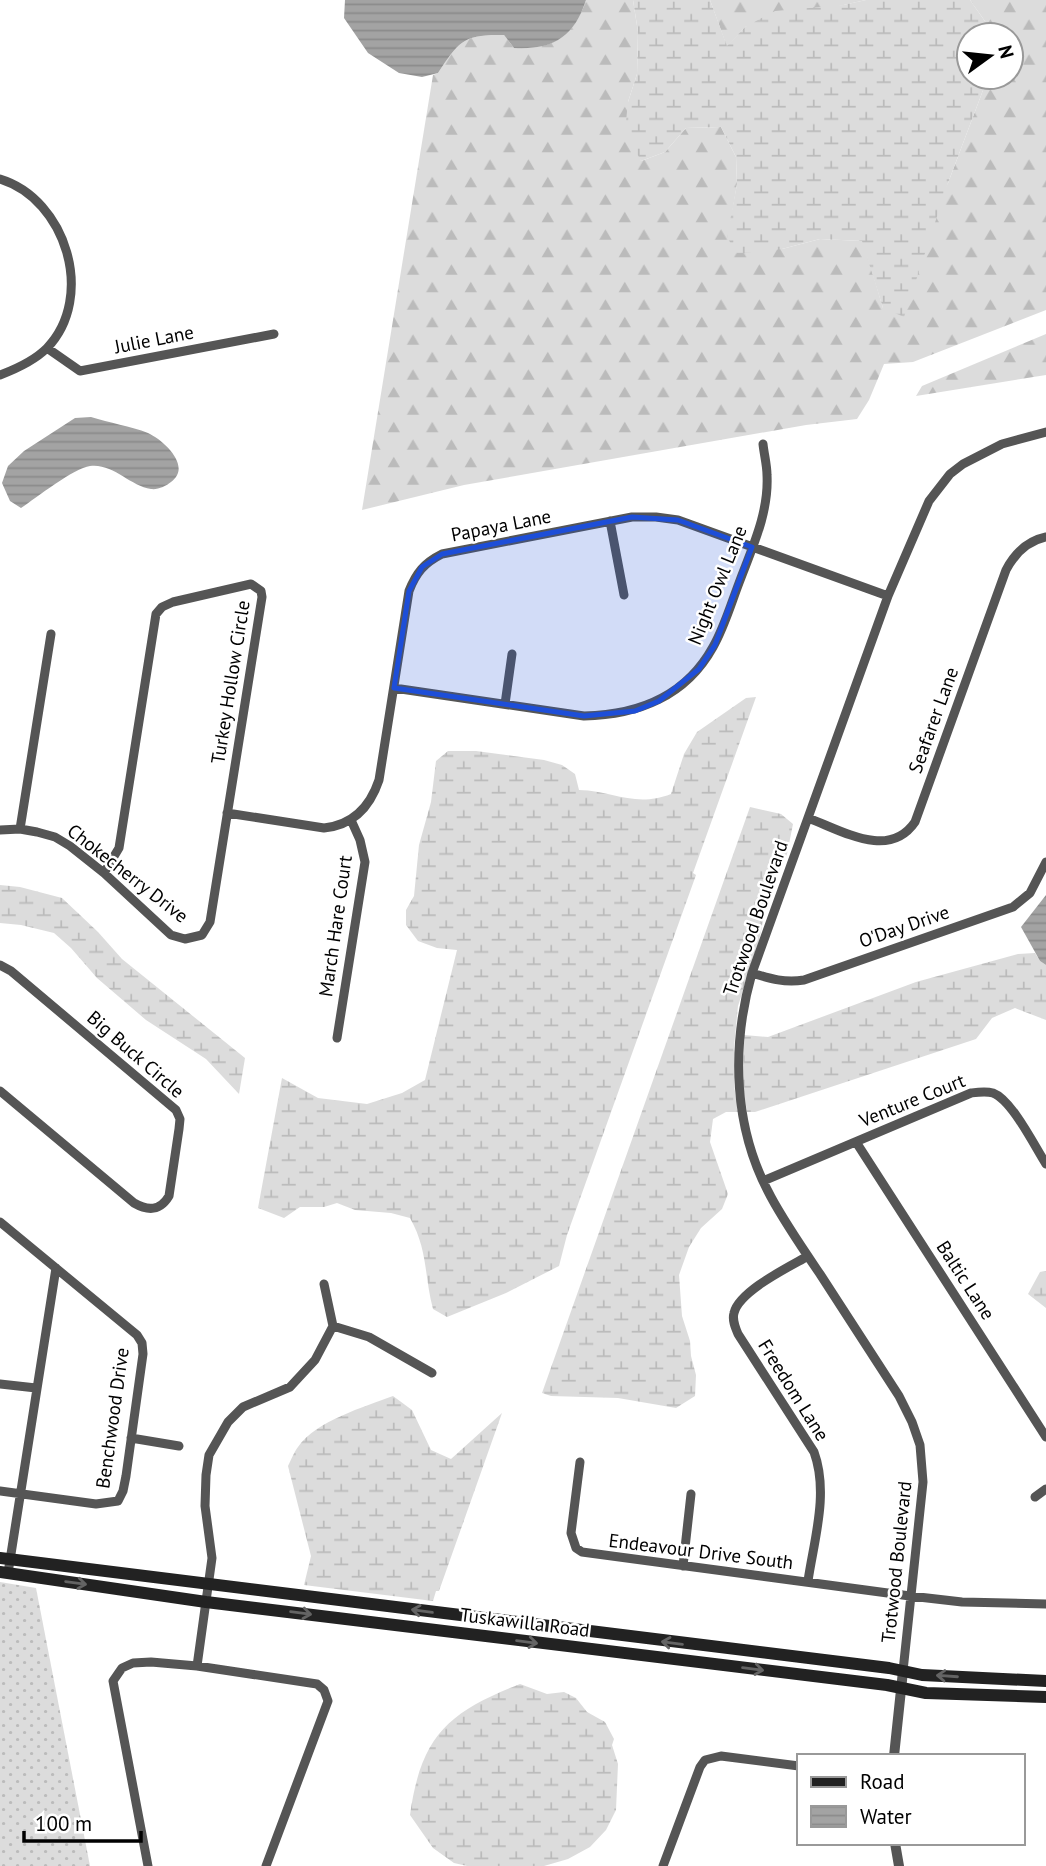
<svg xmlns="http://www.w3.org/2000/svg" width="1046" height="1866" font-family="'PT Sans',sans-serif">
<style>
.grass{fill:url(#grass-dots)}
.forest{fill:url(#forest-firs)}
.wetland{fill:url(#wetland-marsh)}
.water{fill:url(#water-rules)}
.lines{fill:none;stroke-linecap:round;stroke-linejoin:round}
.minor{stroke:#555;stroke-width:9}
.tertiary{stroke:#555;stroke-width:10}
.secondary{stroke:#222;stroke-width:12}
.oneway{stroke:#646464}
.marked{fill:#1d4ed8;fill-opacity:0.2;stroke:#1d4ed8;stroke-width:5;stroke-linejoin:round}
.labels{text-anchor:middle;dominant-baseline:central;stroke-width:5;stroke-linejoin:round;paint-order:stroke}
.street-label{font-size:19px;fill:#000;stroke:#fff}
</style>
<defs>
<pattern id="grass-dots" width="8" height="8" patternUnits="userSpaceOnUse" patternTransform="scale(1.75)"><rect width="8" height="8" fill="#dcdcdc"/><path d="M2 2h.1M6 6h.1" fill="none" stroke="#bbb" stroke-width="1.8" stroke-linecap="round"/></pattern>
<pattern id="forest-firs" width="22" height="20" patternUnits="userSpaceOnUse" patternTransform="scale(1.75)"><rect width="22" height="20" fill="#dcdcdc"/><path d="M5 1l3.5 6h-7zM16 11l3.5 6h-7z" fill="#bbb"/></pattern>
<pattern id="wetland-marsh" width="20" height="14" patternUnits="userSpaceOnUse" patternTransform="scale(1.75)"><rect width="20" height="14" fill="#dcdcdc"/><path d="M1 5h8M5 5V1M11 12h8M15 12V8" fill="none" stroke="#bbb"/></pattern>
<pattern id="water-rules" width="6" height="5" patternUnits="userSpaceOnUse" patternTransform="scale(1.75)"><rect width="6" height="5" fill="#a3a3a3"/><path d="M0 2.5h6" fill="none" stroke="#8b8b8b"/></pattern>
</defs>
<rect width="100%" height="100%" fill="#fff"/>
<path class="grass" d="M 0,1582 L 36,1588 L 90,1866 L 0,1866 Z"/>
<path class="forest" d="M 586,0 L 633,0 L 638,32 L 637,74 L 628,102 L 641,161 L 665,152 L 686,128 L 721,127 L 736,157 L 737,184 L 728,237 L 782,249 L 820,239 L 863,241 L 883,308 L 948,183 L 988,77 L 1011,77 L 1011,35 L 992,35 L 989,27 L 970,0 L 1046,0 L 1046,310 L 913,362 L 884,364 L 869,400 L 857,419 L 806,425 L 464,485 L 362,510 L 433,75 L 438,73 C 459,41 464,34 504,35 L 514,48 C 552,50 574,37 586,0 Z
M 710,0 L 866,0 L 745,27 L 727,47 Z
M 1046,334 L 1046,375 L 916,396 L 922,386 Z"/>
<path class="wetland" d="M 633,0 L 710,0 L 727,46 L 745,27 L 775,11 L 843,5 L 866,0 L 970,0 L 989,27 L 992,35 L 969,35 L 969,77 L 988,77 L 948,183 L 904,317 L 883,308 L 862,241 L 820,239 L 782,249 L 737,254 L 727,237 L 737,184 L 736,157 L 721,127 L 686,128 L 665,152 L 641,161 L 625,131 L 628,102 L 637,74 L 638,32 Z
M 756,697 L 693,873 L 696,875 L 567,1235 L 559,1266 L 506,1293 L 447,1317 L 433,1309 C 424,1275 428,1250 410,1218 L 391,1213 L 355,1210 L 337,1203 L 324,1207 L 300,1207 L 284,1218 L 258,1208 L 282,1078 L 318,1098 L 367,1104 L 402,1093 L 425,1080 L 457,950 L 437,948 L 418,941 L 406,925 L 406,910 L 414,896 L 419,845 L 431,802 L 436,761 L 448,751 L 476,751 L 544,760 L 562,765 L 575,774 L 579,790 C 614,791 635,808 671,794 L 684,754 L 697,732 L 746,698 Z
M 750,807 L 781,814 L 793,824 L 787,854 L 769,891 L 759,941 L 738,1006 L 734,1047 L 734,1085 L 738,1112 L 726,1112 L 713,1119 L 710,1142 L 728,1194 L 722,1209 L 701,1228 L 689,1247 L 679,1275 L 682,1316 L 690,1341 L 691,1356 L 696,1375 L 695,1396 L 676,1408 L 618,1398 L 551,1396 L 542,1393 Z
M 0,885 L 20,887 L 62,898 L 98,932 L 122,959 L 245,1058 L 239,1094 L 206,1059 L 146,1020 L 97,978 L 71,948 L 54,933 L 21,925 L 0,923 Z
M 1035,953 L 1040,961 L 1046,965 L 1046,1020 L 1015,1008 L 992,1018 L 976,1039 L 755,1112 L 747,1112 L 743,1085 L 744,1035 L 768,1037 L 916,982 L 1018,954 Z
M 1046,1271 L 1046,1308 L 1028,1294 L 1040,1272 Z
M 393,1396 L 412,1410 L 431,1450 L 451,1459 L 502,1413 L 439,1591 L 436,1591 L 433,1601 L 304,1585 L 311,1556 L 288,1466 C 291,1460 294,1452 298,1447 C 316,1421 364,1407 393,1396 Z
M 520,1684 L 547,1694 L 564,1692 L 576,1698 L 587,1712 L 605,1722 L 614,1739 L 612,1745 L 618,1764 L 616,1810 L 606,1830 L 590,1847 L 568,1859 L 544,1866 L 467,1866 L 454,1863 L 433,1848 L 410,1815 C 421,1735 449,1712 520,1684 Z"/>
<path class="water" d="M 345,0 L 586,0 C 574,38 552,50 514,48 L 504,35 C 464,34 459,41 438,73 L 422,77 L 399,73 L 368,53 L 344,18 Z
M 91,417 C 109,423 131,426 148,433 C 165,441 192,467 171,482 C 166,486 158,490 151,489 C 130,486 113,463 90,466 C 74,468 36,498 21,508 L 10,501 L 2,483 L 8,466 L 24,451 L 75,418 Z
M 1046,895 L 1046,965 L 1040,961 L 1021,927 Z"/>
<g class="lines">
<path class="minor" d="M 0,179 C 66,199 96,297 47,348 C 34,361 16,369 0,375
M 47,348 L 80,371 L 274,334
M 610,521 L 624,595
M 394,688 L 584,716 C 638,715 686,696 713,647 C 724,628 731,604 739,583 C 752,548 769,513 767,475 C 767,465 764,454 763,444
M 505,704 L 512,654
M 227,813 L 324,828 C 353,825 370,807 379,780 L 409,591 C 416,573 424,563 442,554 L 632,517 L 656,517 L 678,520 L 888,596
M 808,818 C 843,831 889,860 915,822 L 1006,570 C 1015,553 1027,541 1046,537
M 20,829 L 51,634
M 0,830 L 20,829 L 37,832 L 55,837 L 70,846 L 104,873 L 171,935 L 185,939 L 202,935 L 210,922 L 262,597 L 261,591 L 251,584 L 173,602 L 162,607 L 156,614 L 119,848 L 104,873
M 0,965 L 11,971 L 176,1110 L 180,1119 L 179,1129 L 169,1196 C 160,1211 148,1211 134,1203 L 0,1091
M 752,973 C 771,979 785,983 804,980 L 1013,907 L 1030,893 L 1046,862
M 337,1038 L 365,862 L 360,840 L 351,820
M 856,1142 L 1046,1437
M 763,1181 L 971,1093 C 979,1092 986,1091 993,1093 C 1012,1100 1035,1147 1046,1164
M 0,1222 L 137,1335 L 142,1343 L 143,1354 L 126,1476 L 123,1491 L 118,1501 L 96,1504 L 0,1491
M 808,1256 C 789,1267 739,1291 734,1313 C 732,1320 735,1327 738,1334 L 814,1452 C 829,1493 814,1540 808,1581
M 333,1326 L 369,1337 L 432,1373
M 0,1384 L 36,1388
M 131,1438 L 179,1446
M 580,1462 L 571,1533 L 576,1548 L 582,1552 L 910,1596 L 962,1602 L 1046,1604
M 1035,1497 L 1046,1489
M 683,1566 L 691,1494
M 8,1573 L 56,1268
M 197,1666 L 212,1558 L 205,1506 L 206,1475 L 209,1455 L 228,1422 L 243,1407 L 290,1387 L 315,1360 L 333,1326 L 324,1284
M 903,1671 L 923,1482 L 920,1445 L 912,1422 L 899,1396 C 872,1355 846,1314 820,1274 C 803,1249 785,1223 771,1197 C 733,1128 731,1047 752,973 L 888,596 L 929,501 L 950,474 L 963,464 L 1002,444 L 1046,432
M 148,1866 L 113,1681 L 122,1668 L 133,1663 L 151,1662 L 197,1666 L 317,1684 L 324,1690 L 328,1701 L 266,1866
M 663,1866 L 700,1767 L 705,1760 L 721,1756 L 799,1766"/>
<path class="tertiary" d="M 894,1756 L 903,1671
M 895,1843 L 899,1866"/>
<path class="secondary" d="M 0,1558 L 889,1668 L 922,1675 L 1046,1681
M 0,1572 L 206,1602 L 887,1685 L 926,1693 L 1046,1697"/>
</g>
<defs><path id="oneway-shaft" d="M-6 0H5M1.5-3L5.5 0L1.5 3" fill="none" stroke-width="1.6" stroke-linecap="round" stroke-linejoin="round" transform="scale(1.75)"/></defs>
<g class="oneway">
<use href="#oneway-shaft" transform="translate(76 1583) rotate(8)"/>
<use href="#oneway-shaft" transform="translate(422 1611) rotate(-172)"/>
<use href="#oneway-shaft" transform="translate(301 1613) rotate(7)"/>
<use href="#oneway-shaft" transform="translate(527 1642) rotate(7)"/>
<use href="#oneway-shaft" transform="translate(672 1643) rotate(-173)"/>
<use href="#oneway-shaft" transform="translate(753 1669) rotate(7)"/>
<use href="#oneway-shaft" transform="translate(947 1676) rotate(-176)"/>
</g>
<path class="marked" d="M 632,517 L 678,520 L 752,547 L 715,645 L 699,669 L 659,701 L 635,711 L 584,716 L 394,688 L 409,591 L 422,567 L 442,554 Z"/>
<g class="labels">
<g class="street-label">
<text transform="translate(154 339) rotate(-11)">Julie Lane</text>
<text transform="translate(501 525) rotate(-11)">Papaya Lane</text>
<text transform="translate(717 585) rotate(-68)">Night Owl Lane</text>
<text transform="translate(230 682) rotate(-81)">Turkey Hollow Circle</text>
<text transform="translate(933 720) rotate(-70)">Seafarer Lane</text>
<text transform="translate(128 873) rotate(38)">Chokecherry Drive</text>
<text transform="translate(755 918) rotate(-71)">Trotwood Boulevard</text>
<text transform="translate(335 926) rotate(-82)">March Hare Court</text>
<text transform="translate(904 926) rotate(-19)">O'Day Drive</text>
<text transform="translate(136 1054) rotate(41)">Big Buck Circle</text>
<text transform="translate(912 1100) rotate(-22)">Venture Court</text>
<text transform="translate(966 1280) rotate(57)">Baltic Lane</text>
<text transform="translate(794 1390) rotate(58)">Freedom Lane</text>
<text transform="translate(112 1418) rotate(-82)">Benchwood Drive</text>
<text transform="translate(701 1551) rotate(7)">Endeavour Drive South</text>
<text transform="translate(896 1562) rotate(-84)">Trotwood Boulevard</text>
<text transform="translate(525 1622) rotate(7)">Tuskawilla Road</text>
</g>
</g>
<rect x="797" y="1754" width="228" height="91" fill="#ffffff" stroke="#999999" stroke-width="2"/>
<rect x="811" y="1777" width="35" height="10" fill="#222222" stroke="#999999" stroke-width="2"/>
<text x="860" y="1789" font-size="21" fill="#000000">Road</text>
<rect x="811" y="1806" width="35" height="21" fill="url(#water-rules)" stroke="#999999" stroke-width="2"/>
<text x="860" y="1824" font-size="21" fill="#000000">Water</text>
<g transform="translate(990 56) rotate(75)"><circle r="33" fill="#ffffff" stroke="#999999" stroke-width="2"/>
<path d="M0-5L12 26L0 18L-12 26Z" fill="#000000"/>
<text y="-10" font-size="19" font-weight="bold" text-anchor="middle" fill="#000000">N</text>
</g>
<path d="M24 1831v10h117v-10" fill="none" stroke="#000000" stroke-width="3.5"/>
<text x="35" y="1831" font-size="21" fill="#000000" stroke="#ffffff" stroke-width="5" paint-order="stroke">100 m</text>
</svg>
